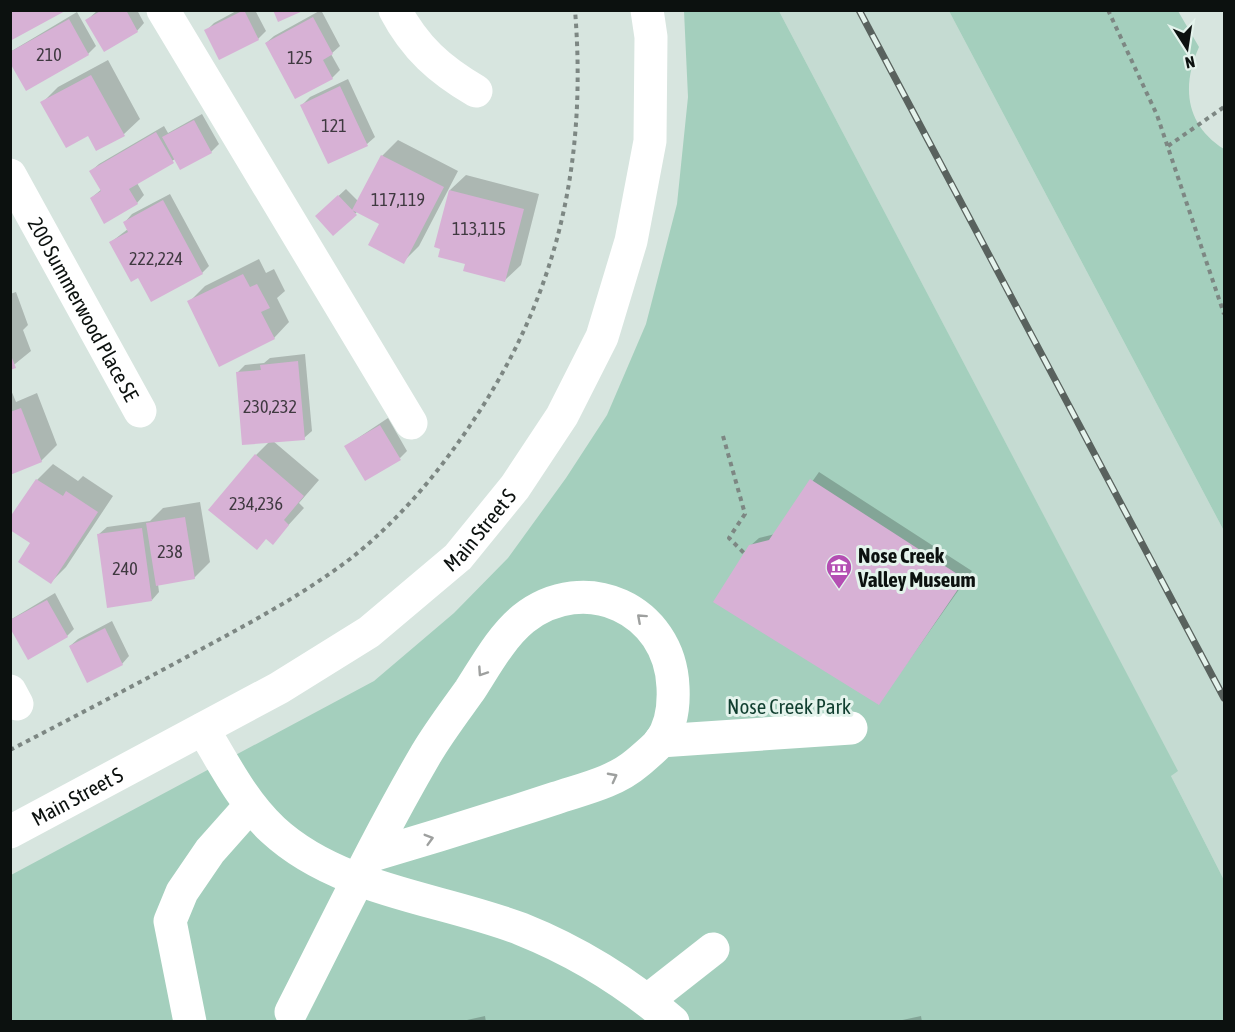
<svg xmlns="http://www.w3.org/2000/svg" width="1235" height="1032" font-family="'Asap Condensed',sans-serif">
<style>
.built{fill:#c5dbd2}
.green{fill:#a4cfbd}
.shadow{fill:#0003}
.building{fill:#d7b1d5}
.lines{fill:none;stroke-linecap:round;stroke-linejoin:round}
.path{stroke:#7d8783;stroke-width:4;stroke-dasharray:4.5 4.5;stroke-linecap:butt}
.minor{stroke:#fff;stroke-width:33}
.major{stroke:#fff;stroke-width:33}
.rail-casing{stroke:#59625e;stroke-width:7}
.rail{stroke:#e4f3ec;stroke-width:4.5;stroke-dasharray:14;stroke-linecap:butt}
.oneway{stroke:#9ea09f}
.labels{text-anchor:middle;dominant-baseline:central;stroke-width:6;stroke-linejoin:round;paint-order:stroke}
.number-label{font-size:18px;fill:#3f3940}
.street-label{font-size:21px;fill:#0c110f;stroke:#e4f3ec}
.poi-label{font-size:21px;font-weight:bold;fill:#0c110f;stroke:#e4f3ec;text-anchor:start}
.park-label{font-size:21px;fill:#113f30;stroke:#e4f3ec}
</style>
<rect width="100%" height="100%" fill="#d7e5df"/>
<path class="built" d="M 779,11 L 949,11 L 1224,531 L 1224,880 L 1171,776 L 1177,770 Z"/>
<path class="green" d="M 684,11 L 779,11 L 1178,771 L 1171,776 L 1224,880 L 1224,1021 L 11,1022 L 11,875 L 374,681 L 454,613 L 508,558 L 566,478 L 607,415 L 646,324 L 677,204 L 688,97 Z
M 949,11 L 1178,11 L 1199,47 C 1181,87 1186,125 1224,149 L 1224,531 Z"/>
<path class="shadow" d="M 98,10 L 137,10 L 144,23 L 137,31 L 87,20 Z
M 238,10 L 255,10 L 266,31 L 258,39 L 206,31 L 214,23 Z
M 321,10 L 340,46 L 331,54 L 340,70 L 332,78 L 266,43 L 274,36 Z
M 77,12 L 96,46 L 88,54 L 10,52 Z
M 108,60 L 140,119 L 124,134 L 97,149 L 89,134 L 42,103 L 58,87 Z
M 348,79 L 375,137 L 367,144 L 329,162 L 302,105 L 310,97 Z
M 202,114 L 219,144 L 211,152 L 175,159 L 137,183 L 144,195 L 137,203 L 91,198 L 102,189 L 91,171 L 99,164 L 164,126 L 168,133 Z
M 398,140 L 458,171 L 419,246 L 403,262 L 381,223 L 358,211 L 334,234 L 317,216 L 346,189 L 358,201 L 382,156 Z
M 466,175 L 539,194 L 521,265 L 505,280 L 467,263 L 450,190 Z
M 170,194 L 209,266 L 202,273 L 139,276 L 111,242 L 128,229 L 125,222 L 132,214 Z
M 259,259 L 266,273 L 274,269 L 285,291 L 277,298 L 289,322 L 274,338 L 189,302 L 205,286 Z
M 16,292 L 28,325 L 23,330 L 31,351 L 10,368 L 10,294 Z
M 305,354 L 312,431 L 304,438 L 273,441 L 319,480 L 299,503 L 304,508 L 273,542 L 256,455 L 270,441 L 237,373 L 245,365 L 264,363 L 270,358 Z
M 11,390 L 16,402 L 37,393 L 57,445 L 41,461 L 10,473 Z
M 388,418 L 407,451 L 400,458 L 346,446 Z
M 53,464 L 78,481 L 83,476 L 113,496 L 66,567 L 51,582 L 32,542 L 37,480 Z
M 819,472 L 972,571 L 879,703 L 750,546 L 759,538 L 775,534 Z
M 200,502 L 210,562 L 194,578 L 158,584 L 159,592 L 152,600 L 99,534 L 107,527 L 150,521 L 163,508 Z
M 55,593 L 74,629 L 67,636 L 10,620 Z
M 112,621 L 129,656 L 122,664 L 70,646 L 78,639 Z
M 485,1016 L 486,1022 L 458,1022 Z
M 921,1016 L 922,1022 L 893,1022 Z"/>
<path class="building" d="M 10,10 L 67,10 L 10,41 Z
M 102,10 L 126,10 L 138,32 L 104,52 L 85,20 Z
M 244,10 L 259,40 L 219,60 L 204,30 Z
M 273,10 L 305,10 L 278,22 Z
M 313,17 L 333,54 L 323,60 L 333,79 L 295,99 L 265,43 Z
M 69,19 L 89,55 L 26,91 L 10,63 L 10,52 Z
M 91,75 L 125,136 L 96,151 L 88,136 L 66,148 L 40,102 Z
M 340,86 L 368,146 L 328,164 L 300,105 Z
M 194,120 L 212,153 L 180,170 L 162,137 Z
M 156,132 L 174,163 L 129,189 L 138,204 L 104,224 L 90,198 L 101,191 L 89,171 Z
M 381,155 L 444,187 L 404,264 L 368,245 L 379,224 L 352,210 Z
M 449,190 L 524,209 L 505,282 L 463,271 L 465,264 L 438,257 L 440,249 L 434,247 Z
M 338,195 L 357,215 L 333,236 L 315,216 Z
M 163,200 L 203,274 L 151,302 L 138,278 L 131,282 L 109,242 L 128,232 L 123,222 Z
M 243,274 L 250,287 L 257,284 L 270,308 L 261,312 L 275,339 L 219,367 L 187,301 Z
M 10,353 L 16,368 L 10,370 Z
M 298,361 L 305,440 L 242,445 L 236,372 L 261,370 L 260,365 Z
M 21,408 L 42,462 L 10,475 L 10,412 Z
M 380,425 L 401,460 L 365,481 L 344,446 Z
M 255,454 L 304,496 L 284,520 L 289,525 L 273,545 L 266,539 L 257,550 L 208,510 Z
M 36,479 L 63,496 L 66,491 L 98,512 L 51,584 L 18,562 L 30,543 L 10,530 L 10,517 Z
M 810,479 L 965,579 L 879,705 L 713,602 L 749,545 L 769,540 Z
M 185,517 L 195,579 L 156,586 L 146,523 Z
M 142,528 L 152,601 L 107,608 L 97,534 Z
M 47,600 L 68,637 L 28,660 L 10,628 L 10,620 Z
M 105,628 L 123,665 L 87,683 L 69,646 Z"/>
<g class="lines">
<path class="path" d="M 1108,10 L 1157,115 L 1224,314
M 1168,146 L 1224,107
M 723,436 L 745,514 L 729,538 L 744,553
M 10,750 C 72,718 133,686 194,653 C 248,624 301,596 350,559 C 392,526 429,484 460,440 C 554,308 588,172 575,10"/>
<g class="minor">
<path d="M 163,10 L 411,423"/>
<path d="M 395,10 C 415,48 440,70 476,91"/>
<path id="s1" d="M 10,175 L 140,411"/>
<path d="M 10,691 L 17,704"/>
<path d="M 203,729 C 224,764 243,802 273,830 C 339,891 441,898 521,929 C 576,951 628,983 673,1022"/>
<path d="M 660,741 L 851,728"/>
<path d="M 648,1000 L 713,949"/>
<path d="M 291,1012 C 335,926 377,838 426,754 C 439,732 455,711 470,690 C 485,667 501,637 523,619 C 585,570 670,609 673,687 C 674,706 671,727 660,742 C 654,749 644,757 637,763 C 615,782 583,789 556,798 C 495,818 434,837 373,855"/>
<path d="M 190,1022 L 170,921 L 182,892 L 210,851 L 250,806"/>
</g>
<path class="major" id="s2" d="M 10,832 L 279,688 L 369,632 L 458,557 L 515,487 L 562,416 L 602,337 L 631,241 L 650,141 L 651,37 L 647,10"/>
<g class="rail-casing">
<path id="rail" d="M 859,10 L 1224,698"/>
</g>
<use href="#rail" class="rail"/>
</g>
<defs><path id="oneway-chevron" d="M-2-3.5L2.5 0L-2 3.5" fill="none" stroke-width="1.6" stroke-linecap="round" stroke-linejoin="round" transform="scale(1.5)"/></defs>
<g class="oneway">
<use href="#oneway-chevron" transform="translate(641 618) rotate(-138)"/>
<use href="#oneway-chevron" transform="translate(482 672) rotate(124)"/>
<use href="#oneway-chevron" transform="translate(613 777) rotate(-28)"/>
<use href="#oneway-chevron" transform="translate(429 839) rotate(-16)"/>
</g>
<defs>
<g id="museum-pin" transform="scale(1.35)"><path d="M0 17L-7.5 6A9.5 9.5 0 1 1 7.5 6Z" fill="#b44eb3" stroke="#e4f3ec"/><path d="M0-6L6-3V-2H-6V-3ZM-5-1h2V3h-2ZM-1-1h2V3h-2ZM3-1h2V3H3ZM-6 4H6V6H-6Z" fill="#fff"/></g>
</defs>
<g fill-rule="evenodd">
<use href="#museum-pin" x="839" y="567"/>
</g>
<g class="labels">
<g class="number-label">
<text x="49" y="54">210</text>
<text x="300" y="57">125</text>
<text x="334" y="125">121</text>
<text x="398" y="199">117,119</text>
<text x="479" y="228">113,115</text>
<text x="156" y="258">222,224</text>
<text x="270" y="406">230,232</text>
<text x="256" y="503">234,236</text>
<text x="170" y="551">238</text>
<text x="125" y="568">240</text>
</g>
<g class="street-label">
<text stroke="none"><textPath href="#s1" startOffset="153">200 Summerwood Place SE</textPath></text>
<text stroke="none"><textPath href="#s2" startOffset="562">Main Street S</textPath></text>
<text stroke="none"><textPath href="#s2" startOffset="76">Main Street S</textPath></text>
</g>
<g class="poi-label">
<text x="858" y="555">Nose Creek<tspan x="858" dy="24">Valley Museum</tspan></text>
</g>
<g class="park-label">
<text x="789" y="706">Nose Creek Park</text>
</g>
</g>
<rect width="1235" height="1032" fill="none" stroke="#0c110f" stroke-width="24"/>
<g transform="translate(1187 48) rotate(168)" stroke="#e4f3ec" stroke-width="4.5" paint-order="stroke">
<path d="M0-4.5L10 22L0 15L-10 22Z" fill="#0c110f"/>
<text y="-9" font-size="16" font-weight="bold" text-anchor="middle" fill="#0c110f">N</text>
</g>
</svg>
